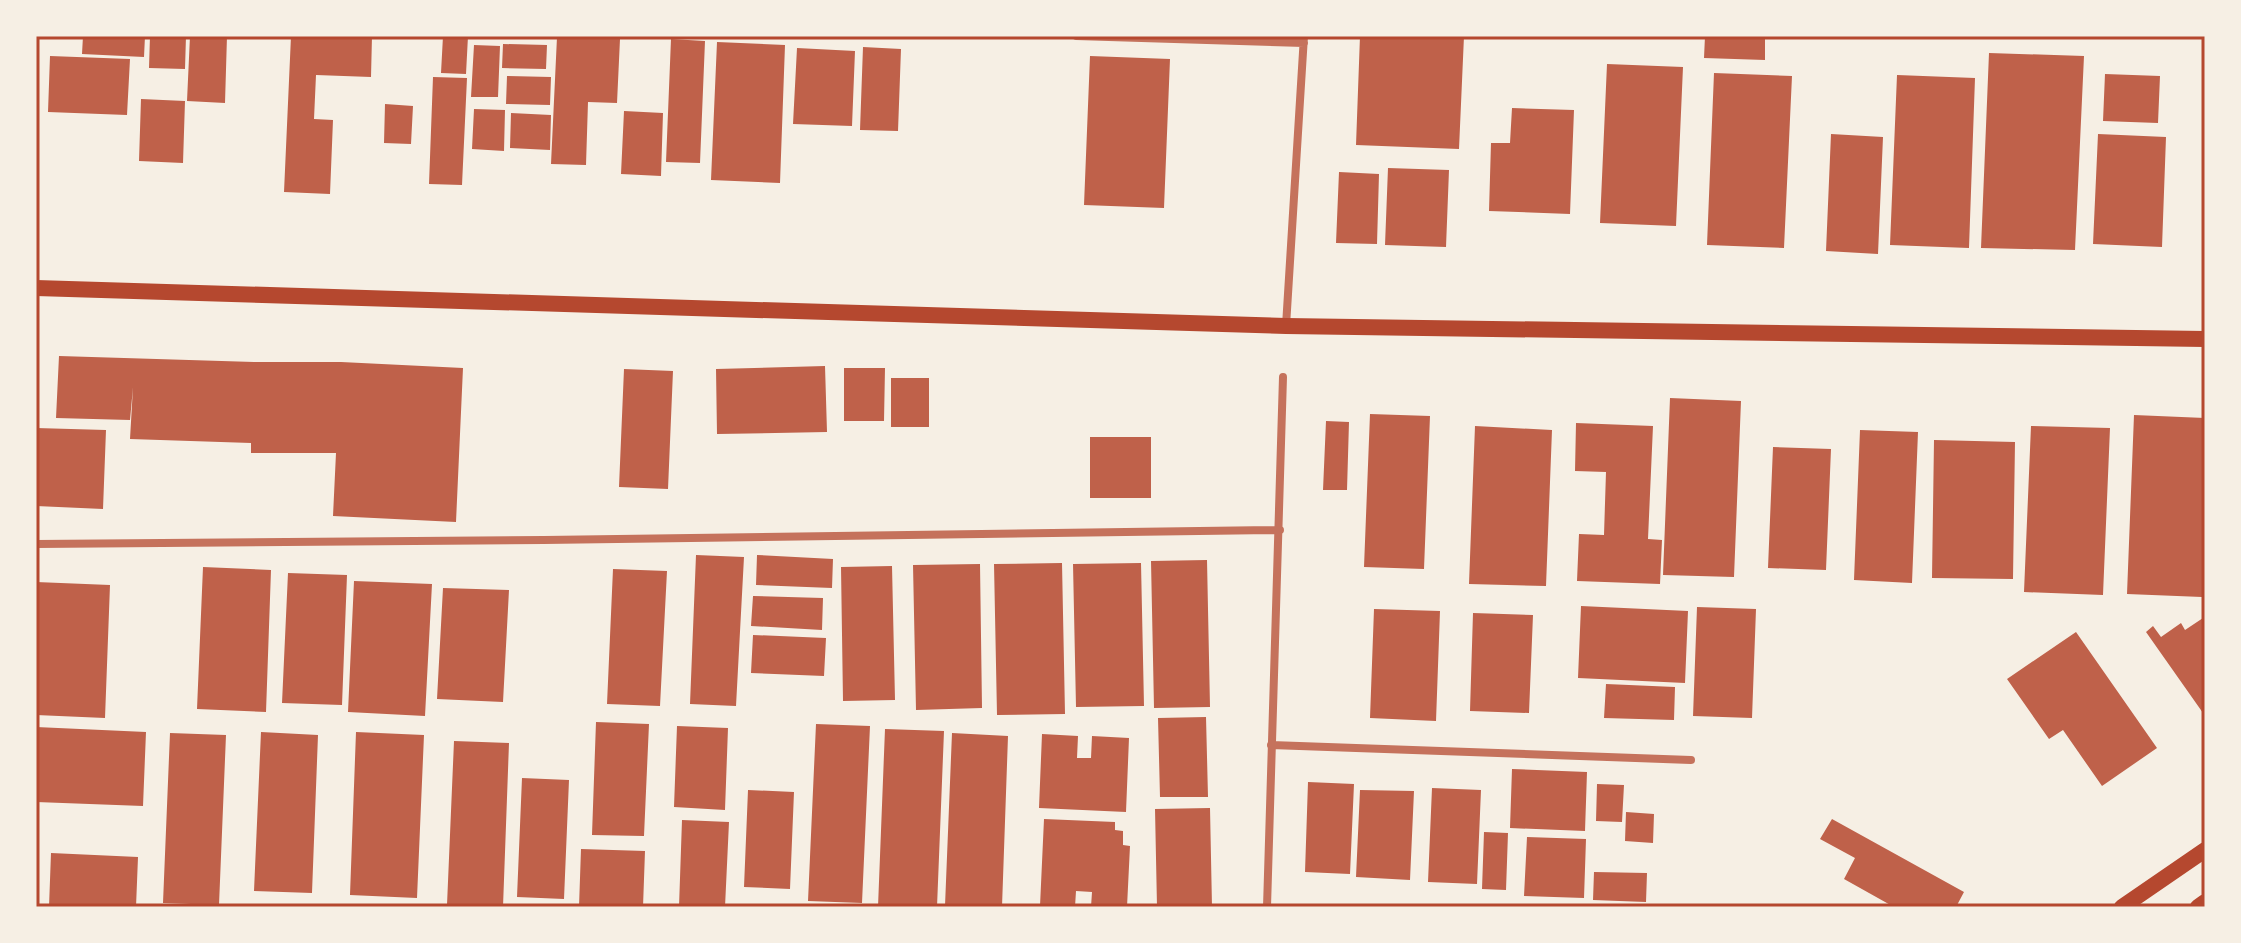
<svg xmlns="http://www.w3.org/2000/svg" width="2241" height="943" font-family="'Fira Sans',sans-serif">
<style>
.building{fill:#bf614a}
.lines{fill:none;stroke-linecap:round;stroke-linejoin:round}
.minor{stroke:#c5725c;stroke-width:8}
.secondary{stroke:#b5482f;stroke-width:16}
.neatline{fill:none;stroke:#b5482f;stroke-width:3}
</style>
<rect width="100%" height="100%" fill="#f6efe4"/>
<path class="building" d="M 83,36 L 145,36 L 144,57 L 82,54 Z
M 150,36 L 186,36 L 185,69 L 149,68 Z
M 190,36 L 227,36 L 225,103 L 187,101 Z
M 291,36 L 372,36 L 371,77 L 316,75 L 314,119 L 333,120 L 330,194 L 284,192 Z
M 443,36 L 468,36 L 466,74 L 441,73 Z
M 1360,36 L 1464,36 L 1459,149 L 1356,145 Z
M 1705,36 L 1765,36 L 1765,60 L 1704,58 Z
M 557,37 L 620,39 L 617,103 L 588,102 L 586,165 L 551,164 Z
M 671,39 L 705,41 L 700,163 L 666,162 Z
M 717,42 L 785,45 L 780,183 L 711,180 Z
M 503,44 L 547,45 L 546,69 L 502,68 Z
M 474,45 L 500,46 L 498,97 L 471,97 Z
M 863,47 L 901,49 L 898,131 L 860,130 Z
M 797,48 L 855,51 L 852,126 L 793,124 Z
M 1989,53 L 2084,56 L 2075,250 L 1981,248 Z
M 50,56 L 130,59 L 127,115 L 48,112 Z
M 1090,56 L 1170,59 L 1164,208 L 1084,205 Z
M 1607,64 L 1683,67 L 1676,226 L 1600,223 Z
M 1714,73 L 1792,76 L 1784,248 L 1707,245 Z
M 2105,74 L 2160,76 L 2158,123 L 2103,121 Z
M 1897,75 L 1975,78 L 1969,248 L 1890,245 Z
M 507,76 L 551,77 L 550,105 L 506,104 Z
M 433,77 L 467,78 L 462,185 L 429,184 Z
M 141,99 L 185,101 L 183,163 L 139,161 Z
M 385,104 L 413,106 L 411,144 L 384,143 Z
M 1512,108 L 1574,110 L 1570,214 L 1489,211 L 1491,143 L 1510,143 Z
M 474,109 L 505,110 L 504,151 L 472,149 Z
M 624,111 L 663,113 L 661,176 L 621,174 Z
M 511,113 L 551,115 L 550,150 L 510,148 Z
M 1831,134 L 1883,137 L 1878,254 L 1826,251 Z
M 2098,134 L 2166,137 L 2162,247 L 2093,244 Z
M 1388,168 L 1449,170 L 1446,247 L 1385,245 Z
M 1339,172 L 1379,174 L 1377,244 L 1336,243 Z
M 59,356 L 254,362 L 341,362 L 463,368 L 456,522 L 333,516 L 336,453 L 251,453 L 251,443 L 130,439 L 133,387 L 130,420 L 56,418 Z
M 825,366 L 827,432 L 717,434 L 716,369 Z
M 844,368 L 885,368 L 884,421 L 844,421 Z
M 624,369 L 673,371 L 668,489 L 619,487 Z
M 891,378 L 929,378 L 929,427 L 891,427 Z
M 1670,398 L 1741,401 L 1734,577 L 1663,575 Z
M 1370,414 L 1430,416 L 1424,569 L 1364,567 Z
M 2134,415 L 2205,418 L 2205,525 L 2202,597 L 2127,594 Z
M 1326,421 L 1349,422 L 1347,490 L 1323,490 Z
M 1576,423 L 1653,426 L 1648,539 L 1662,540 L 1660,584 L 1577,581 L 1579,534 L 1604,535 L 1606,472 L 1575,471 Z
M 1475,426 L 1552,430 L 1546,586 L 1469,584 Z
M 2031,426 L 2110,428 L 2103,595 L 2024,592 Z
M 36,428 L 106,430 L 103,509 L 36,506 Z
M 1860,430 L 1918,432 L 1912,583 L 1854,580 Z
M 1090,437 L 1151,437 L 1151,498 L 1090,498 Z
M 1934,440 L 2015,442 L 2013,579 L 1932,578 Z
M 1773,447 L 1831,449 L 1826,570 L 1768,568 Z
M 696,555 L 744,557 L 736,706 L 690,704 Z
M 757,555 L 833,559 L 832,588 L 756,585 Z
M 1207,560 L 1210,707 L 1154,708 L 1151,561 Z
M 1062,563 L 1065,714 L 997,715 L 994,564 Z
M 1141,563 L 1144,706 L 1076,707 L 1073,564 Z
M 980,564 L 982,708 L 916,710 L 913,565 Z
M 892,566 L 895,700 L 843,701 L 841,567 Z
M 203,567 L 271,570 L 266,712 L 197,709 Z
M 613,569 L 667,571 L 660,706 L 607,704 Z
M 288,573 L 347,575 L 342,705 L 282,703 Z
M 354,581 L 432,584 L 425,716 L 348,712 Z
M 36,582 L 110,585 L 105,718 L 36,715 Z
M 443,588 L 509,590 L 503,702 L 437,699 Z
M 753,596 L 823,598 L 822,630 L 751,626 Z
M 1581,606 L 1688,611 L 1685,683 L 1578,678 Z
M 1697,607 L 1756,609 L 1752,718 L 1693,716 Z
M 1374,609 L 1440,611 L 1436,721 L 1370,718 Z
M 1473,613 L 1533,615 L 1529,713 L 1470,711 Z
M 2203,618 L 2205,621 L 2205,712 L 2203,713 L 2146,632 L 2153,626 L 2161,637 L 2181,623 L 2185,630 Z
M 2076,632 L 2157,748 L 2102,786 L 2063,730 L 2049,739 L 2007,679 Z
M 753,635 L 826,638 L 824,676 L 751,673 Z
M 1606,684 L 1675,687 L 1674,720 L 1604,718 Z
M 1206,717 L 1208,797 L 1160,797 L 1158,718 Z
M 596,722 L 649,724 L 644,836 L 592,835 Z
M 816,724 L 870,726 L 862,903 L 808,901 Z
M 677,726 L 728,728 L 725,810 L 674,807 Z
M 36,727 L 146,732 L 143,806 L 36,802 Z
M 885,729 L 944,731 L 937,907 L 878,907 Z
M 261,732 L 318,735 L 312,893 L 254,891 Z
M 356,732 L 424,735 L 417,898 L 350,895 Z
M 170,733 L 226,735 L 219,905 L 163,903 Z
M 952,733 L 1008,736 L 1002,907 L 945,906 Z
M 1042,734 L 1078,736 L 1077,758 L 1091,758 L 1092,736 L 1129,738 L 1126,812 L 1039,808 Z
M 454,741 L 509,743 L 503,907 L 447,905 Z
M 1512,769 L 1587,772 L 1585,831 L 1510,828 Z
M 522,778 L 569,780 L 564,899 L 517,897 Z
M 1308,782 L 1354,784 L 1350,874 L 1305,872 Z
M 1597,784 L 1624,785 L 1622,822 L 1596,821 Z
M 1432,788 L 1481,790 L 1477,884 L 1428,882 Z
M 748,790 L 794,792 L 790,889 L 744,887 Z
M 1360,790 L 1414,791 L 1410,880 L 1356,877 Z
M 1210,808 L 1212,907 L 1157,907 L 1155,809 Z
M 1626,812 L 1654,814 L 1653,843 L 1625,841 Z
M 1044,819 L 1115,822 L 1115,830 L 1123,831 L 1123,845 L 1130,846 L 1127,907 L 1091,907 L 1092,892 L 1076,891 L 1075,907 L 1040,906 Z
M 1832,819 L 1964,892 L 1956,907 L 1894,907 L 1844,879 L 1855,858 L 1820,839 Z
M 682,820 L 729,822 L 725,907 L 679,907 Z
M 1484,832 L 1508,833 L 1506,890 L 1482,889 Z
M 1527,837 L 1586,839 L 1584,898 L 1524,896 Z
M 581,849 L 645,851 L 643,907 L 579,907 Z
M 51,853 L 138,857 L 136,907 L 49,907 Z
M 1594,872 L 1647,873 L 1646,902 L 1593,900 Z"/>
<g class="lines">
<path class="minor" d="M 1076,36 L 1304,43
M 1286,326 L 1304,36
M 36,544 L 544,540 L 1280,530
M 1271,745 L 1691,760
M 1267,907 L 1283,377"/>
<path class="secondary" d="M 36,288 L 1286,326 L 2205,339
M 2122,907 L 2205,850
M 2198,907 L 2205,902"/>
</g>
<rect width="2241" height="943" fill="none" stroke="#f6efe4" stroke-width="76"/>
<rect x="38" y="38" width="2165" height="867" class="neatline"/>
</svg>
